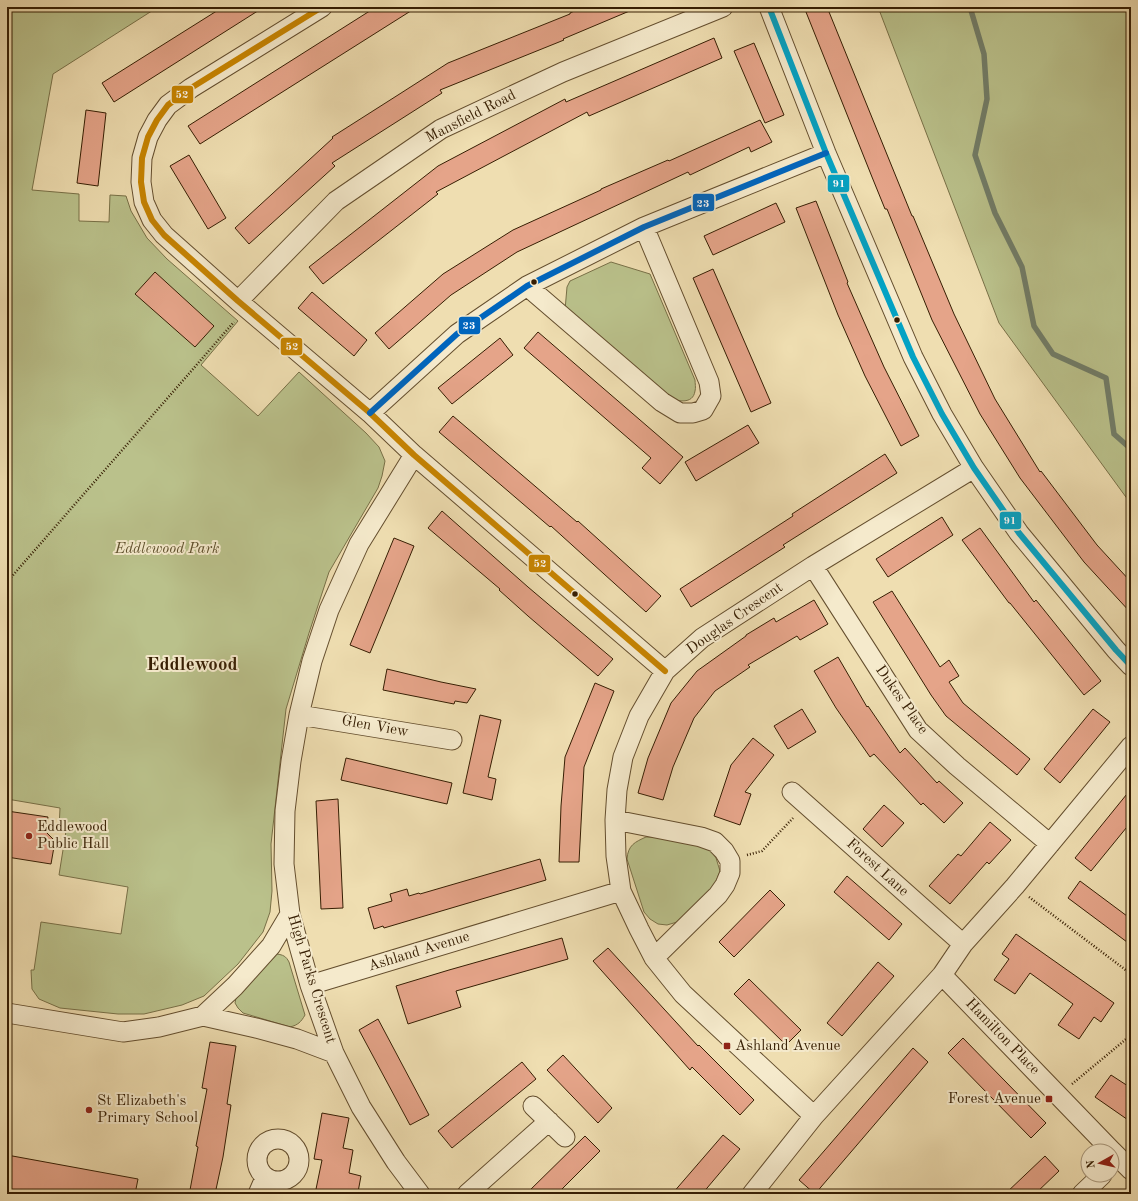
<svg xmlns="http://www.w3.org/2000/svg" width="1138" height="1201" font-family="'Old Standard TT',serif">
<style>
.green{fill:#bac18b;stroke:#787047}
.lines{fill:none;stroke-linecap:round;stroke-linejoin:round}
.stream{stroke:#727d68;stroke-width:5.5}
.building{fill:#e5a489;stroke:#361e03}
.minor-casing{stroke:#644e2e;stroke-width:21}
.path{stroke:#361e03;stroke-width:2.5;stroke-dasharray:1 2;stroke-linecap:butt}
.minor{stroke:#f5eacc;stroke-width:19}
.bus-1-casing{stroke:#f5eacc;stroke-width:9}
.bus-2-casing{stroke:#f5eacc;stroke-width:9}
.bus-3-casing{stroke:#f5eacc;stroke-width:9}
.bus-1{stroke:#c78401;stroke-width:6}
.bus-2{stroke:#03a2c4;stroke-width:6}
.bus-3{stroke:#0065bd;stroke-width:6}
.bus-dot{fill:#361e03;stroke:#f5eacc;stroke-width:1.5}
.poi-dot{fill:#8f2418;stroke:#f5eacc;stroke-width:1.5}
.labels{text-anchor:middle;dominant-baseline:central;stroke-width:4;stroke-linejoin:round;paint-order:stroke}
.street-label{font-size:15px;fill:#361e03;stroke:#f5eacc}
.park-label{font-size:15px;font-style:italic;fill:#5e4f2c;stroke:#f5eacc}
.poi-label{font-size:15px;fill:#361e03;stroke:#f5eacc;text-anchor:start}
.district-label{font-size:19px;font-weight:bold;fill:#361e03;stroke:#f5eacc}
.line-badge{stroke:#f5eacc;stroke-width:1.5}
.badge-label{font-size:11px;text-anchor:middle;font-weight:bold;fill:#fff}
</style>
<rect width="100%" height="100%" fill="#efdeb1"/>
<filter id="stains"><feTurbulence type="fractalNoise" baseFrequency=".005" numOctaves="4"/><feColorMatrix values="0 0 0 0 .2 0 0 0 0 .09 0 0 0 0 .02 0 0 0 .5 -.17"/></filter>
<radialGradient id="worn" r=".72"><stop offset=".6" stop-color="#630" stop-opacity="0"/><stop offset="1" stop-color="#630" stop-opacity=".3"/></radialGradient>
<path class="green" d="M 7,7 L 158,7 L 53,74 L 32,190 L 79,194 L 79,221 L 109,222 L 110,195 L 126,196 L 131,211 L 147,238 L 167,259 L 238,321 L 201,365 L 258,416 L 299,372 L 366,433 L 379,447 L 385,461 L 382,476 L 378,488 L 329,572 L 309,633 L 286,709 L 271,844 L 272,891 L 270,912 L 263,932 L 238,964 L 204,996 L 182,1005 L 144,1014 L 118,1014 L 60,1008 L 39,999 L 32,989 L 31,970 L 34,970 L 41,922 L 121,934 L 128,887 L 59,875 L 66,831 L 59,829 L 60,808 L 7,799 Z
M 878,7 L 1131,7 L 1131,504 L 999,323 Z
M 611,262 L 650,274 L 695,380 C 695,383 696,388 695,391 C 693,405 677,401 667,398 L 565,310 L 567,287 L 570,281 Z
M 646,837 L 661,837 L 709,848 L 716,858 L 720,871 L 715,884 L 677,922 L 667,925 L 658,924 L 650,919 L 644,912 L 627,859 C 628,845 635,842 646,837 Z
M 277,954 C 283,955 286,956 289,962 L 305,1015 C 301,1022 298,1025 290,1027 L 243,1013 L 238,1008 L 235,1003 L 236,998 L 273,956 Z"/>
<g class="lines">
<path class="stream" d="M 970,7 L 984,54 L 987,99 L 975,155 L 995,213 L 1022,267 L 1034,326 L 1053,354 L 1106,378 L 1114,434 L 1131,449"/>
</g>
<path class="building" d="M 223,7 L 264,7 L 114,102 L 102,83 Z
M 376,7 L 417,7 L 200,144 L 188,126 Z
M 583,7 L 639,7 L 563,39 L 564,40 L 440,90 L 442,93 L 332,163 L 335,166 L 249,244 L 235,228 L 333,138 L 332,137 L 398,95 L 448,63 L 570,14 L 570,13 Z
M 804,7 L 827,7 L 912,216 L 913,216 L 954,314 L 995,399 L 1040,472 L 1041,471 L 1097,545 L 1131,582 L 1131,613 L 1084,562 L 1020,478 L 980,414 L 932,320 L 887,209 L 885,209 L 872,177 Z
M 714,38 L 722,58 L 589,116 L 587,112 L 436,192 L 438,194 L 323,284 L 309,267 L 438,166 L 565,99 L 566,102 Z
M 754,43 L 784,115 L 765,123 L 734,51 Z
M 86,110 L 106,113 L 98,186 L 77,183 Z
M 760,120 L 772,142 L 751,152 L 749,147 L 690,175 L 688,172 L 517,252 L 451,295 L 389,349 L 375,333 L 443,274 L 513,230 L 601,190 L 601,189 L 668,160 L 669,161 Z
M 189,155 L 226,218 L 208,229 L 170,166 Z
M 816,201 L 848,282 L 847,283 L 865,324 L 884,367 L 919,436 L 901,446 L 865,376 L 838,315 L 796,208 Z
M 776,203 L 785,222 L 713,255 L 704,236 Z
M 713,269 L 771,403 L 751,412 L 693,278 Z
M 155,272 L 214,326 L 195,347 L 135,294 Z
M 312,292 L 367,340 L 354,356 L 298,308 Z
M 538,332 L 683,457 L 660,484 L 642,468 L 651,458 L 524,348 Z
M 500,338 L 513,355 L 452,404 L 438,388 Z
M 453,416 L 577,522 L 578,521 L 661,596 L 646,612 L 551,526 L 550,527 L 439,432 Z
M 748,425 L 759,443 L 696,481 L 685,462 Z
M 885,454 L 897,473 L 783,545 L 785,547 L 691,607 L 680,589 L 793,516 L 792,514 Z
M 442,511 L 528,587 L 613,659 L 598,676 L 528,616 L 499,590 L 500,589 L 428,528 Z
M 942,517 L 953,535 L 888,577 L 876,559 Z
M 980,528 L 1034,602 L 1036,600 L 1101,681 L 1084,695 L 1010,603 L 1009,603 L 962,540 Z
M 394,538 L 414,546 L 370,653 L 350,645 Z
M 892,591 L 940,667 L 949,660 L 959,676 L 949,682 L 963,703 L 1030,759 L 1017,775 L 946,716 L 931,695 L 873,602 Z
M 814,600 L 828,624 L 800,640 L 797,636 L 748,665 L 750,667 L 715,691 L 694,718 L 673,767 L 663,800 L 638,793 L 648,758 L 671,703 L 697,671 L 746,636 L 746,635 L 774,618 L 776,622 Z
M 838,657 L 867,707 L 868,706 L 900,753 L 905,748 L 937,783 L 939,781 L 963,803 L 944,823 L 923,803 L 921,805 L 874,754 L 870,757 L 836,708 L 814,671 Z
M 387,669 L 441,682 L 476,689 L 467,703 L 455,701 L 454,704 L 383,690 Z
M 595,683 L 614,691 L 584,767 L 579,862 L 559,862 L 561,806 L 565,757 Z
M 802,709 L 816,732 L 788,749 L 774,726 Z
M 1093,709 L 1110,722 L 1060,783 L 1044,769 Z
M 480,715 L 501,720 L 488,777 L 496,779 L 492,800 L 463,793 Z
M 753,738 L 774,755 L 745,792 L 751,794 L 740,825 L 714,816 L 731,765 Z
M 346,758 L 452,783 L 447,804 L 341,780 Z
M 1131,789 L 1131,822 L 1091,871 L 1075,858 Z
M 338,799 L 343,908 L 321,909 L 316,801 Z
M 884,805 L 904,823 L 882,847 L 863,829 Z
M 7,811 L 48,817 L 45,831 L 55,841 L 51,864 L 7,857 Z
M 990,822 L 1011,840 L 989,864 L 987,862 L 950,904 L 929,886 L 958,854 L 961,856 Z
M 540,859 L 546,880 L 384,928 L 383,926 L 374,929 L 368,908 L 392,901 L 390,894 L 407,889 L 409,896 L 419,893 L 420,894 Z
M 847,876 L 902,924 L 889,940 L 834,892 Z
M 1080,881 L 1131,919 L 1131,945 L 1068,898 Z
M 770,890 L 785,905 L 734,957 L 719,942 Z
M 1016,934 L 1114,1003 L 1101,1022 L 1094,1017 L 1079,1039 L 1058,1025 L 1073,1004 L 1030,973 L 1015,994 L 994,980 L 1009,959 L 1002,954 Z
M 562,938 L 568,959 L 456,991 L 461,1007 L 408,1024 L 396,986 L 449,970 Z
M 608,948 L 698,1046 L 699,1045 L 754,1100 L 740,1115 L 692,1067 L 690,1070 L 593,961 Z
M 878,962 L 894,976 L 842,1036 L 827,1023 Z
M 749,979 L 801,1030 L 786,1045 L 734,994 Z
M 378,1019 L 429,1115 L 410,1125 L 359,1030 Z
M 963,1038 L 1046,1123 L 1031,1138 L 948,1053 Z
M 210,1042 L 236,1046 L 227,1104 L 231,1105 L 223,1157 L 215,1194 L 190,1190 L 198,1147 L 196,1146 L 207,1089 L 202,1088 Z
M 913,1048 L 928,1062 L 815,1194 L 799,1180 Z
M 563,1055 L 612,1108 L 598,1123 L 547,1070 Z
M 522,1062 L 536,1079 L 452,1148 L 438,1131 Z
M 1111,1075 L 1131,1088 L 1131,1122 L 1095,1097 Z
M 322,1113 L 349,1118 L 343,1148 L 353,1150 L 349,1173 L 361,1176 L 358,1192 L 344,1190 L 343,1194 L 315,1194 L 322,1160 L 314,1159 Z
M 723,1135 L 740,1149 L 702,1194 L 672,1194 Z
M 585,1136 L 600,1151 L 557,1194 L 526,1194 Z
M 7,1155 L 138,1179 L 135,1194 L 7,1194 Z
M 1045,1156 L 1059,1171 L 1035,1194 L 1005,1194 Z"/>
<g class="lines">
<g class="minor-casing">
<path id="minor" d="M 322,7 L 191,88 L 168,105 L 157,120 L 148,137 L 142,158 L 141,182 L 144,202 L 152,220 L 164,235 L 238,301 L 370,413 L 414,455 L 665,671
M 769,7 L 826,153 L 913,357 L 942,414 L 974,468 L 1019,533 L 1116,650 L 1131,666
M 527,286 L 662,402 L 680,413 L 693,413 L 703,410 L 711,396 L 709,382 L 644,227
M 238,301 L 336,201 L 441,129 L 563,72 L 723,7
M 370,413 L 457,334 L 527,286 L 644,227 L 826,153
M 414,455 L 359,544 L 329,610 L 312,661 L 299,715 L 291,761 L 285,811 L 284,864 L 290,914 L 310,985 L 334,1053 L 361,1107 L 396,1162 L 420,1194
M 813,566 L 918,730 L 957,766 L 1050,844
M 299,715 L 452,740
M 792,792 L 963,944
M 615,820 L 701,837 L 715,842 L 724,851 L 730,861 L 730,873 L 725,885 L 718,895 L 654,958
M 942,975 L 1112,1151
M 310,985 L 621,891
M 7,1013 L 123,1032 L 159,1027 L 203,1016 L 235,986 L 271,946 L 290,914
M 203,1016 L 256,1028 L 297,1039 L 334,1053
M 533,1106 L 565,1137
M 814,1116 L 683,994 L 654,958 L 639,929 L 621,891 L 616,856 L 615,820 L 617,790 L 623,757 L 639,716 L 665,671 L 702,638 L 813,566 L 974,468
M257 1160a21 21 0 1 1 42 0a21 21 0 1 1-42 0Z
M 1112,1151 L 1131,1170
M 258,1194 L 265,1178
M 467,1194 L 549,1121
M 752,1194 L 814,1116 L 942,975 L 963,944 L 1015,886 L 1131,746
M 1082,1194 L 1102,1175"/>
</g>
<path class="path" d="M 7,582 L 234,322
M 747,855 L 762,851 L 793,818
M 1029,897 L 1131,974
M 1072,1084 L 1131,1035"/>
<use href="#minor" class="minor"/>
<g class="bus-1-casing">
<path id="bus-1" d="M 322,7 L 191,88 L 168,105 L 157,120 L 148,137 L 142,158 L 141,182 L 144,202 L 152,220 L 164,235 L 238,301 L 370,413 L 414,455 L 665,671"/>
</g>
<g class="bus-2-casing">
<path id="bus-2" d="M 769,7 L 826,153 L 913,357 L 942,414 L 974,468 L 1019,533 L 1116,650 L 1131,666"/>
</g>
<g class="bus-3-casing">
<path id="bus-3" d="M 370,413 L 457,334 L 527,286 L 644,227 L 826,153"/>
</g>
<use href="#bus-1" class="bus-1"/>
<use href="#bus-2" class="bus-2"/>
<use href="#bus-3" class="bus-3"/>
</g>
<g class="bus-dot">
<circle cx="534" cy="282" r="3.5"/>
<circle cx="897" cy="320" r="3.5"/>
<circle cx="575" cy="594" r="3.5"/>
</g>
<g class="poi-dot">
<circle cx="29" cy="836" r="4"/>
<rect x="723" y="1042" width="8" height="8" rx="2"/>
<rect x="1045" y="1095" width="8" height="8" rx="2"/>
<circle cx="89" cy="1110" r="4"/>
</g>
<g class="labels">
<g class="street-label">
<text transform="translate(471 117) rotate(-27)">Mansfield Road</text>
<text transform="translate(735 619) rotate(-35)">Douglas Crescent</text>
<text transform="translate(901 700) rotate(55)">Dukes Place</text>
<text transform="translate(375 727) rotate(10)">Glen View</text>
<text transform="translate(877 868) rotate(42)">Forest Lane</text>
<text transform="translate(419 952) rotate(-17)">Ashland Avenue</text>
<text transform="translate(311 979) rotate(73)">High Parks Crescent</text>
<text transform="translate(1002 1037) rotate(46)">Hamilton Place</text>
</g>
<g class="park-label">
<text x="167" y="549">Eddlewood Park</text>
</g>
<g class="poi-label">
<text x="37" y="827">Eddlewood<tspan x="37" dy="17">Public Hall</tspan></text>
<text x="735" y="1046">Ashland Avenue</text>
<text x="1041" y="1099" text-anchor="end">Forest Avenue</text>
<text x="97" y="1101">St Elizabeth's<tspan x="97" dy="17">Primary School</tspan></text>
</g>
<g class="district-label">
<text x="192" y="665">Eddlewood</text>
</g>
</g>
<g class="line-badge">
<rect x="171" y="85" width="23" height="19" rx="4" fill="#c78401"/>
<rect x="827" y="174" width="23" height="19" rx="4" fill="#03a2c4"/>
<rect x="692" y="193" width="23" height="19" rx="4" fill="#0065bd"/>
<rect x="458" y="316" width="23" height="19" rx="4" fill="#0065bd"/>
<rect x="280" y="337" width="23" height="19" rx="4" fill="#c78401"/>
<rect x="999" y="511" width="23" height="19" rx="4" fill="#03a2c4"/>
<rect x="528" y="554" width="23" height="19" rx="4" fill="#c78401"/>
</g>
<g class="badge-label">
<text x="182" y="98">52</text>
<text x="839" y="187">91</text>
<text x="703" y="207">23</text>
<text x="469" y="329">23</text>
<text x="292" y="350">52</text>
<text x="1010" y="524">91</text>
<text x="540" y="567">52</text>
</g>
<rect width="1138" height="1201" fill="none" stroke="#efdeb1" stroke-width="24"/>
<rect x="8" y="8" width="1122" height="1185" fill="none" stroke="#361e03" stroke-width="2"/>
<rect x="12" y="12" width="1114" height="1177" fill="none" stroke="#361e03"/>
<g transform="translate(1100 1163) rotate(262)"><circle r="19" fill="#f5eacc" stroke="#a9987c"/>
<path d="M0-3L7 15L0 10L-7 15Z" fill="#8f2418"/>
<text y="-6" font-size="11" font-weight="bold" text-anchor="middle" fill="#361e03">N</text>
</g>
<rect width="100%" height="100%" filter="url(#stains)"/>
<rect width="100%" height="100%" fill="url(#worn)"/>
</svg>
